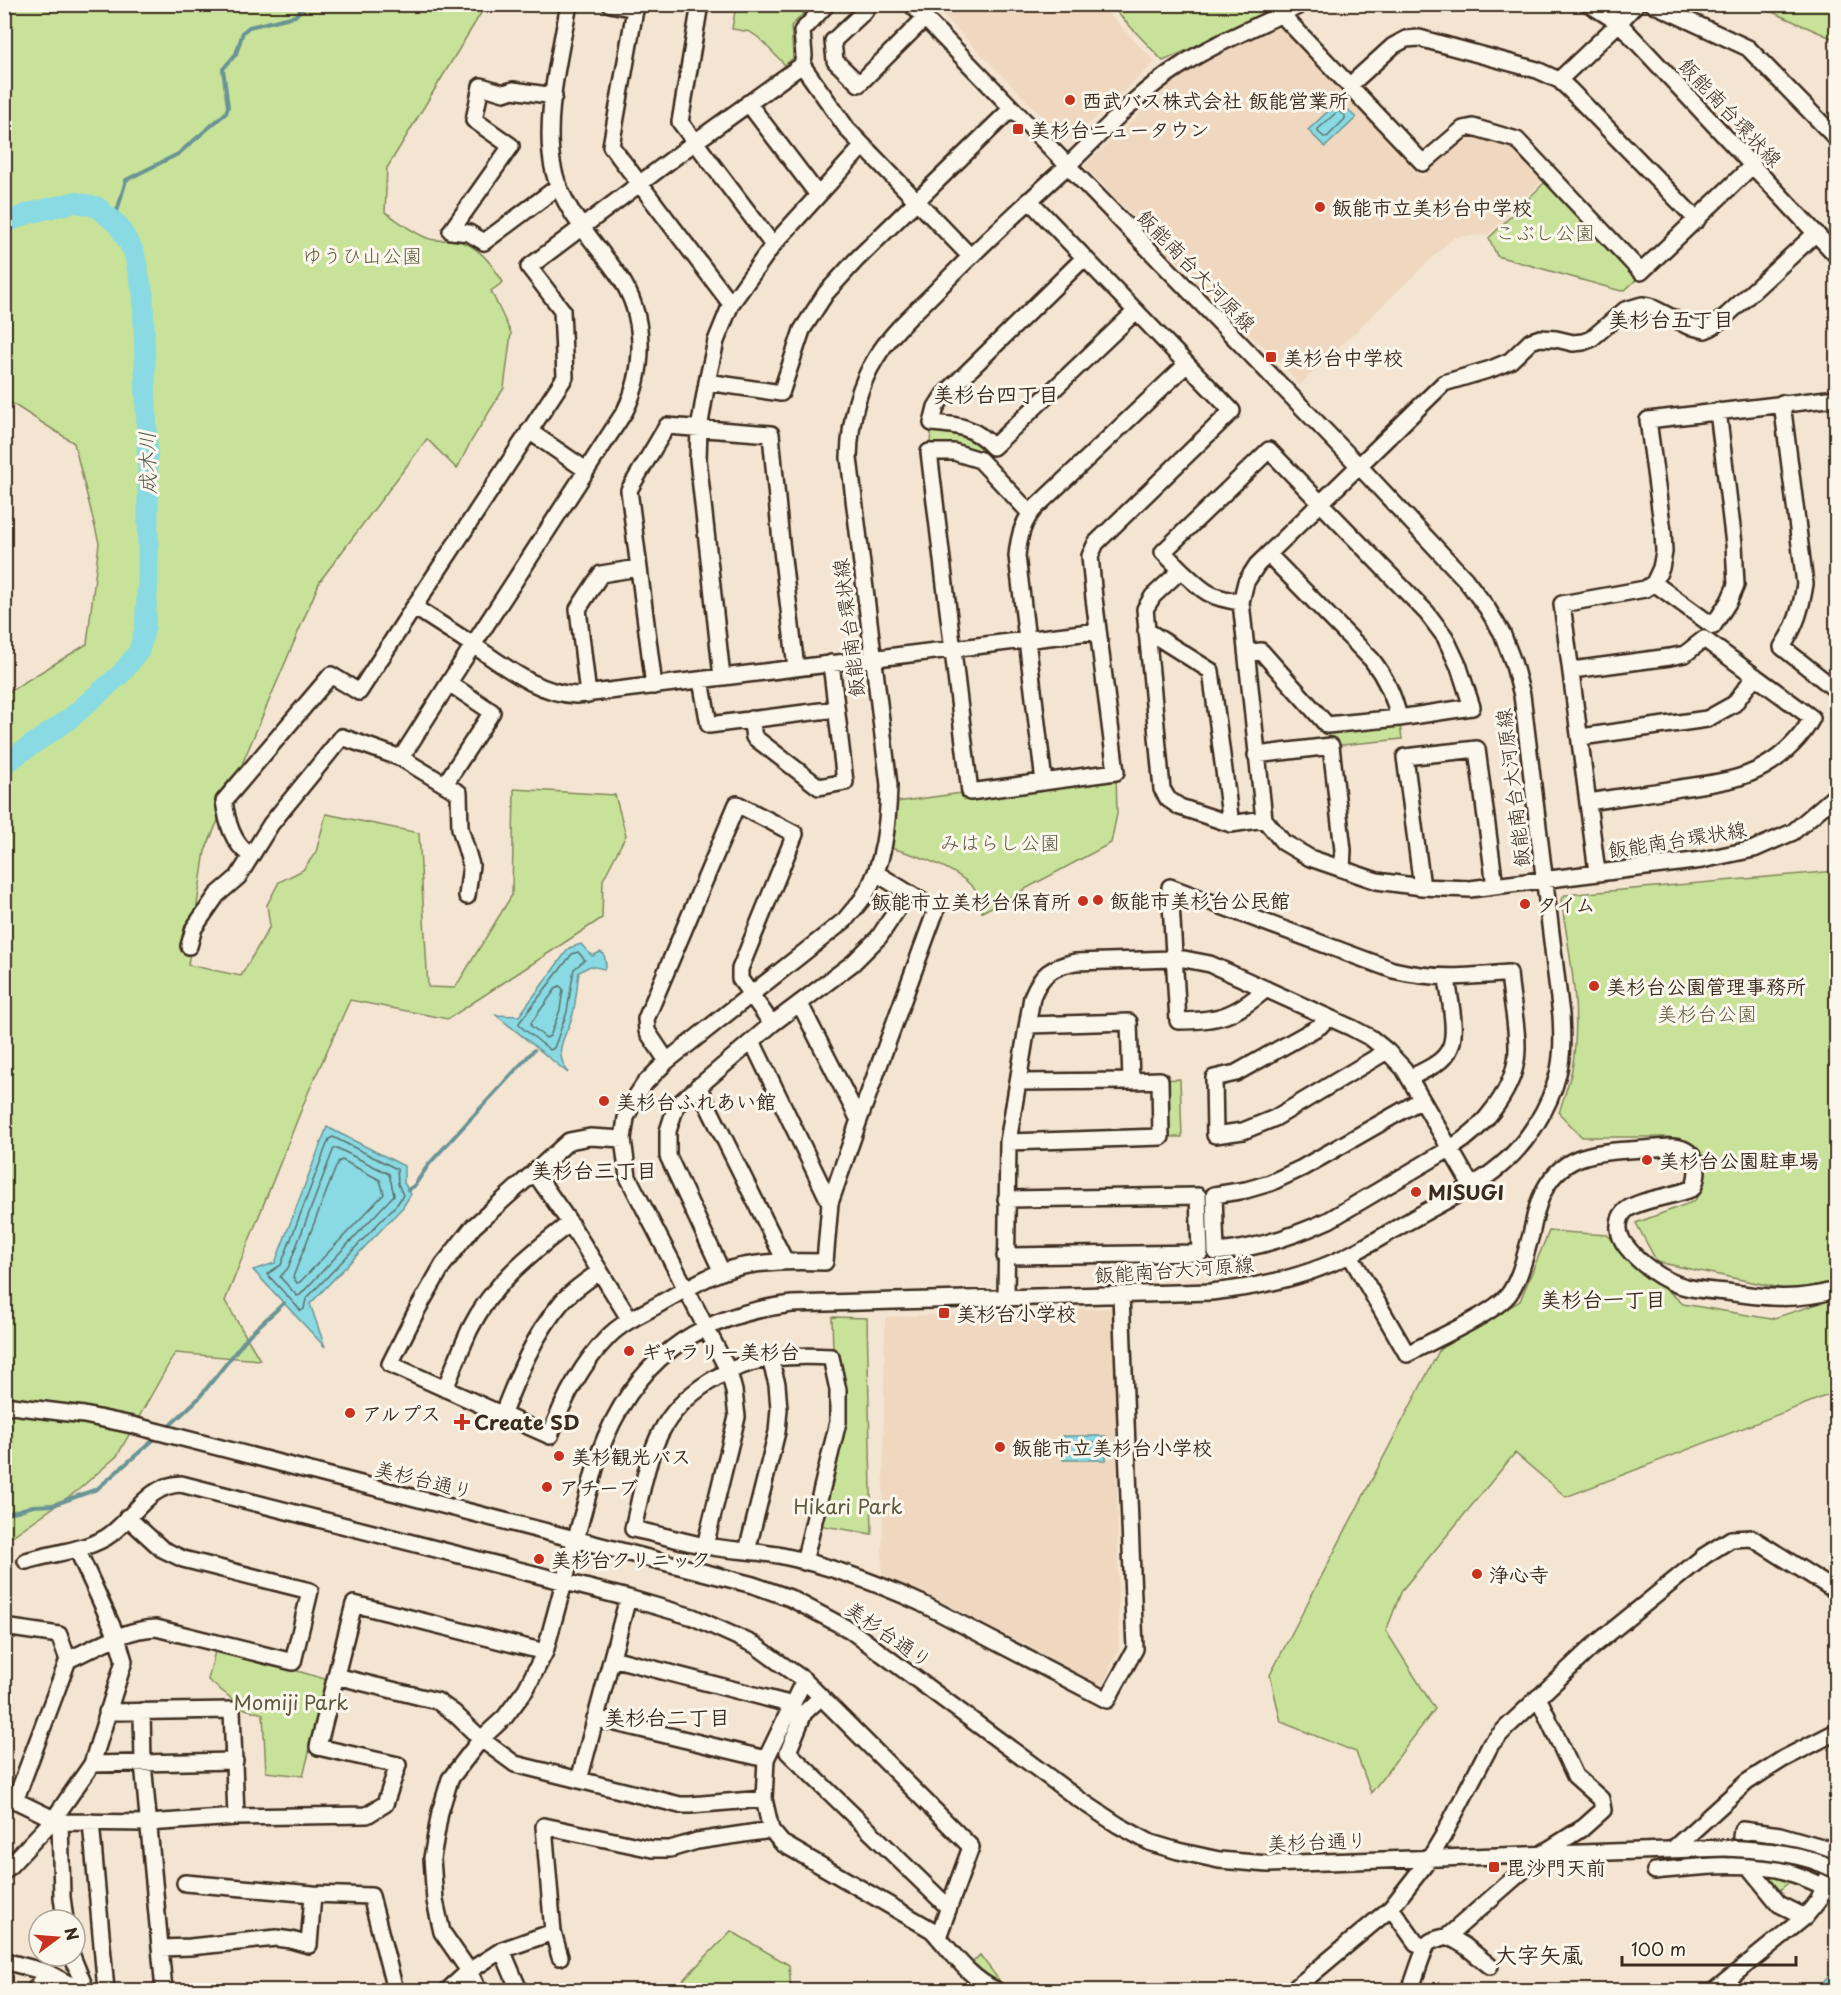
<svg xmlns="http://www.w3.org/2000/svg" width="1841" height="1995" font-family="'Playpen Sans','Klee One',sans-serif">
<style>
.built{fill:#efd8bf}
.green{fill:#c8e399;stroke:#82865c;stroke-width:1.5}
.water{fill:#89dae3;stroke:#6a9494;stroke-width:1.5}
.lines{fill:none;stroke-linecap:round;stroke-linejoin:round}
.shore{stroke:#5a706d;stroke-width:1.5}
.stream{stroke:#6a9494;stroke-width:4}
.river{stroke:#89dae3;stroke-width:21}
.minor-casing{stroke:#3b2a1e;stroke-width:20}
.minor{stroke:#fbf7ec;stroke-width:15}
.minor-bridge-casing{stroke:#3b2a1e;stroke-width:20;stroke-linecap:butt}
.minor-bridge{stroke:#fbf7ec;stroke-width:15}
.poi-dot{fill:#c8321e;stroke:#fbf7ec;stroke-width:2}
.labels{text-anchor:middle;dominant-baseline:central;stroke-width:6;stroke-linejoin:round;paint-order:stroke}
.poi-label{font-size:20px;font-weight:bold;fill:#3b2a1e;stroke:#fbf7ec;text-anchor:start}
.street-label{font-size:20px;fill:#3b2a1e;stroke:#fbf7ec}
.park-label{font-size:20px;fill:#5e583d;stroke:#fbf7ec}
.neighbourhood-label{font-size:21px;font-weight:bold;fill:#3b2a1e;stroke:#fbf7ec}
.water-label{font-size:21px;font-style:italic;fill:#4e564f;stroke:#fbf7ec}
.quarter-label{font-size:22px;font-weight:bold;fill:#3b2a1e;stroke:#fbf7ec}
</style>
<rect width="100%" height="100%" fill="#f4e5d2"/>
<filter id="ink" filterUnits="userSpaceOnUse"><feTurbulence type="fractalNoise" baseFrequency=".0167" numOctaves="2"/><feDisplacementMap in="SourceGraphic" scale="12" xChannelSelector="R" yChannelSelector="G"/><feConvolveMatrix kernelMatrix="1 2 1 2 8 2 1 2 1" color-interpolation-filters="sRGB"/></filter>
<g filter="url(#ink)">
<path class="built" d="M 933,5 L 1101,5 L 1155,62 L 1074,138 L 1064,139 Z
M 1282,24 L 1422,177 L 1462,141 L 1478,138 L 1510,146 L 1543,180 L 1488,235 L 1454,237 L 1299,386 L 1286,368 L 1267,349 L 1250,336 L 1084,166 L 1183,73 Z
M 1115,1308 L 1119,1649 L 1102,1686 L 919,1590 L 882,1577 L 885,1317 Z"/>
<path class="green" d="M 813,4 L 791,26 L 793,58 L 785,65 L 759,38 L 750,32 L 732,29 L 736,5 Z
M 5,5 L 481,5 L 481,13 L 387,168 L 385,212 C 399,221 414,234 430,239 C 437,241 446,240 454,240 C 478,244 491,263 503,282 L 491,291 L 511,333 L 504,388 L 470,443 L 457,469 L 427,439 L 320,581 L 205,851 L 188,965 L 241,976 L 270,926 L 267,905 L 279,882 L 303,870 L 316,852 L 326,814 L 419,833 L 428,987 L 455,988 L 512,895 L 514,789 L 615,795 L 626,835 L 603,880 L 602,918 L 448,1019 L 350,1000 L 308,1093 L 225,1301 L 260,1360 L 175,1353 L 117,1456 L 77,1491 L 5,1541 L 5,694 L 87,644 L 99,543 L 74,443 L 5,399 Z
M 1110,5 L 1285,5 L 1163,61 Z
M 1756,5 L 1836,5 L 1836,40 Z
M 1545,182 L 1638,278 L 1626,289 L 1621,291 L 1497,256 L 1489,238 Z
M 932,423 L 993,447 L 980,460 L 929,452 Z
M 1399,718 L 1402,739 L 1331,746 L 1327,725 Z
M 1116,772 L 1117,814 L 1111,843 L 982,912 C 980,903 979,893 972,886 C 951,866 911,853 883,846 L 889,803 Z
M 1836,871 L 1836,1281 L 1790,1290 L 1657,1262 L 1636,1223 L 1695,1201 L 1710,1159 L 1669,1137 L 1582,1137 L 1559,1113 C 1563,1099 1569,1084 1572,1069 C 1582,1012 1570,956 1561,900 L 1565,895 Z
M 1180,1079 L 1182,1137 L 1161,1137 L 1160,1080 Z
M 1549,1231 L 1607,1235 L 1683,1304 L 1771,1319 L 1836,1298 L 1836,1392 L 1566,1497 L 1515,1453 L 1402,1590 L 1386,1631 L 1435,1709 L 1371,1793 L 1356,1752 L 1281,1722 L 1270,1675 L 1440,1349 L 1520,1301 Z
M 832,1317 L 867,1318 L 872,1534 L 818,1525 L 841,1426 L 833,1351 Z
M 216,1647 L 328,1680 L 303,1776 L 266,1772 L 263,1714 L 245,1709 L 208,1680 Z
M 1757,1871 L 1793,1879 L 1777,1892 Z
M 731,1931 L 789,1965 L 791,1990 L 679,1990 L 684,1979 Z
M 980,1955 L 999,1980 L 989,1983 L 970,1965 Z"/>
<path class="water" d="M 1339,101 L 1356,118 L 1325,147 L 1308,130 Z
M 581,944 L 592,956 L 600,952 L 604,954 L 606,965 L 604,969 L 590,966 L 579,972 C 577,986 576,1001 573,1014 C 566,1039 552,1047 568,1073 L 496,1015 L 519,1016 L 569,948 Z
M 327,1127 L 404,1166 L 404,1183 L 411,1194 L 403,1207 L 310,1304 L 325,1347 L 253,1270 L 275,1263 Z
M 1063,1436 L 1106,1436 L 1106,1460 L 1063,1460 Z
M 1836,1967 L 1836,1990 L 1816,1990 Z"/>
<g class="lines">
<path class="shore" d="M 1338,111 L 1345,116 L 1345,119 L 1327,137 L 1324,137 L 1318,132 L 1318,129 Z
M 578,952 L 585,960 L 574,969 L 567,1012 L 554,1048 L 550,1050 L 520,1026 L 519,1023 L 572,954 Z
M 560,986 L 563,989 L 560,1010 L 550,1036 L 546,1038 L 531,1026 L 531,1023 L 557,987 Z
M 333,1137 L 397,1169 L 398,1184 L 403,1195 L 398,1203 L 306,1299 L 304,1309 L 301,1311 L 267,1274 L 281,1265 L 329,1139 Z
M 334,1148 L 337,1148 L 389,1174 L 394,1195 L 300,1295 L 297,1296 L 280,1277 L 288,1268 Z
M 342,1160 L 380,1180 L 384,1194 L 300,1282 L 297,1283 L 293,1277 L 338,1162 Z
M 1072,1442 L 1098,1442 L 1100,1444 L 1100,1452 L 1097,1454 L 1071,1454 L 1069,1445 Z"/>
<path class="stream" d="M 114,222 L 126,180 L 178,154 L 226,113 L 228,107 L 223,69 L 236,54 L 243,32 L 249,27 L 295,16 L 307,4
M 408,1190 L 414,1186 L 429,1164 L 534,1050
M 166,1429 L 198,1399 L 249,1335 L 284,1303
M 4,1515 L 33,1506 L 53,1505 L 97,1489 L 158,1436"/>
<path class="river" d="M 4,223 L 30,213 L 75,202 L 97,207 L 118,225 L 134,252 L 143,294 L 148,478 L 148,581 L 145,628 L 139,651 L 121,674 L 68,720 L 4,764"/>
<g class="minor-casing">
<path id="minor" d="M 569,4 C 560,55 542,122 554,172 C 564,212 596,243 619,276 C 646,315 646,369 625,411 L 473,645 C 505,666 536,693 576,695 L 1098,631
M 610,4 L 636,9
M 636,4 L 611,146 L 731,304
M 700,4 L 680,122 L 773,245
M 827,4 L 802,31 L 804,56 L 802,65 L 848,130 L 970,256
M 859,4 L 865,11 L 833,41 L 835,61 L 859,84 L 924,19
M 1589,4 L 1619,23 L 1836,255
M 1653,4 L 1748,48 L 1836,138
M 1282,15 L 1423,163 L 1463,129 L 1473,127 L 1517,140 L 1641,272 L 1753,165
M 1559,80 L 1619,23 L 1636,4
M 1349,86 L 1393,46 L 1406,39 L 1419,38 L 1537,70 L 1559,80 L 1569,89 L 1697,220
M 554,96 L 513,90 L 504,93 L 481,86 L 474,120 L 511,146 L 451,231 L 469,233 L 484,242 L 559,186
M 748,103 L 818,195
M 1029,200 L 1232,411 L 1096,543 L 1090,556 L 1094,598 L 1116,772 L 970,792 L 929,452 L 954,452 L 980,460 L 1030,513
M 1816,233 L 1727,315 L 1712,327 L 1705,330 L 1688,326 L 1649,306 L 1642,305 L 1625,310 L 1591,339 L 1583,342 L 1573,343 L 1556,339 L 1540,338 L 1531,341 L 1510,361 L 1503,364 L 1491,369 L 1444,383 L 1257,565 L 1246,582 L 1241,602 L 1264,819 L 1283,842 L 1310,858 L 1377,881 L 1422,887 L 1470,889 L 1702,860 L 1754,849 L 1793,832 L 1836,795
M 1084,258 L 943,396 L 936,407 L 932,423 C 959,425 974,427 993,447 L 1136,311
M 707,382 L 781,393 L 802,330 L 826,293 L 856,260 L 1011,109
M 1782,403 L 1805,584 C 1801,609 1796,626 1782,647 L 1836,690 L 1836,688
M 529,431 L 586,470
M 1268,554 L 1372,660 C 1386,678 1394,696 1399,718
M 1181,570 C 1203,591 1209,598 1241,602
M 1654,583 L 1661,568 L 1664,552 L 1663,531 L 1648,420 L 1836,398
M 1146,630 L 1211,671 L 1231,824
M 1247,653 L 1261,651 L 1327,725 L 1399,718 L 1472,707 L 1459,667 L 1445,637 L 1427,613 L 1269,450 L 1163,552 L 1181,570 L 1153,596 L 1145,609 L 1162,789 L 1168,799 L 1180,807 L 1231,824 L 1264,819
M 1572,670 L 1670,657 L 1685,654 L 1704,639 L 1812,718 C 1802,737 1784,755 1765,766 C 1740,781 1708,784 1680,788 C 1650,793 1619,797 1589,802
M 722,677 L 698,459 L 699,429 L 707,382 L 716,341 L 731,304 L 773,245 L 863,146
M 701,680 L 709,725 L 836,709
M 654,686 L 629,490 L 667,426 L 771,434 L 781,542 L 796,668
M 588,695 L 578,609 L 601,574 L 638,568
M 751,719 L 754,737 L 819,787 L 845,782 L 831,663
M 1581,737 L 1707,719 L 1734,704 L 1755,676
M 1256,755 L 1331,746 L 1343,850 L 1342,869
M 401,758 L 473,645 L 414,607 L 565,377 L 562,310 L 529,267 L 695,142 L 802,65
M 1044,782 L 1017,556 C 1019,536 1023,520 1037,506 L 1187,364
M 445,784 L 492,712 L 449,683
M 250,855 C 232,843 227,821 224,801 L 331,675 L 359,692 L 414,607
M 1597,872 L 1562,604 L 1645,589 L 1654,583 L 1713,626 L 1729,601 L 1736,585 L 1734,544 L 1718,411
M 1422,887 L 1405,757 L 1477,749 L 1495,886
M 189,946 L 194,928 L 217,895 L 238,877 L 271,824 L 342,737 L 401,758 L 459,793 L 460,828 L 471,865 L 467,896
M 1266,989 C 1235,1016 1219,1021 1178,1021 L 1170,887 L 1393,970 C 1435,980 1467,977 1509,973 C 1511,998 1517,1023 1517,1047 C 1518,1087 1483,1129 1451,1148 L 1329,1220 C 1292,1237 1256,1249 1216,1252 L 1214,1195 L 1246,1190 L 1270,1183 L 1302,1168 L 1421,1100
M 800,1004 L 859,1120
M 1328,1017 L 1320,1026 L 1236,1073 L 1214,1078 L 1215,1135 L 1243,1131 L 1275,1118 L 1387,1051
M 752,1041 L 830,1203
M 667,1061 L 647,1031 L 646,1019 L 737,804 L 795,834 L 740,969 L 740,979 L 772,1024
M 1409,1078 C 1423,1071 1444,1063 1450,1048 C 1458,1032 1449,996 1447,978
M 1018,1082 L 1131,1081
M 698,1086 L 785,1261
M 623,1139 L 590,1137 L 569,1141 L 473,1227 L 443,1265 L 417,1310 L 390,1364 L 550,1436 C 563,1400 580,1366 607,1338 C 620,1324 639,1315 656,1306 C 677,1294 698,1281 721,1272 C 753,1261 791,1261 825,1262 L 830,1203 L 859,1120 L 936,910 L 876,873
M 1008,1142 L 1161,1137 L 1160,1080 L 1131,1081 L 1129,1022 L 1028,1025
M 534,1172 L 570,1223 L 630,1320
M 1350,1255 L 1407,1354 C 1431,1341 1494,1314 1509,1294 C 1521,1277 1525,1255 1531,1235 C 1534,1222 1536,1207 1542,1195 C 1559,1156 1592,1152 1629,1150 C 1642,1149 1656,1148 1670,1147 C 1695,1147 1702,1167 1693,1188 C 1675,1197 1636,1199 1624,1212 C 1616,1222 1618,1236 1626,1246 C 1639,1263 1664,1282 1686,1287 C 1699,1290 1713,1291 1727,1292 C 1767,1298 1797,1301 1836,1290
M 1005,1256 L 1200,1253 L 1198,1196 L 1006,1199
M 722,1272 L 668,1156 L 668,1131 L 676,1106 L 772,1024 L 853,963 L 879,937 L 908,893
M 1006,1297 L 1008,1142 L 1032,997 C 1041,974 1052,967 1075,962 L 1174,959 L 1184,959 L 1210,964 L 1352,1028 L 1371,1038 L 1387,1051 L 1404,1069 L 1471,1185
M 445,1389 C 453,1369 461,1349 470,1329 C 492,1284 531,1253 570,1223
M 4,1405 L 84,1415 L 132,1425 L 753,1585 L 790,1598 L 850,1630 L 1077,1798 L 1118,1825 L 1151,1843 L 1178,1851 L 1219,1860 L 1268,1864 L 1725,1848
M 503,1413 C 518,1375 534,1335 561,1303 C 571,1291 587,1281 600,1271
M 705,1546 L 737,1417 L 734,1391 L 729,1372 L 628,1177 L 623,1139 L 626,1118 L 635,1098 L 645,1083 L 667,1061 L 845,920 C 851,912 858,905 863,898 C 885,865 888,823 889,785 L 849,458 C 850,423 857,388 876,358 C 891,333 913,314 933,294 C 976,250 1020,209 1065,168 C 1102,133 1137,93 1180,66 C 1218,41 1262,25 1302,4
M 747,1551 L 777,1432 L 779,1409 L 777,1384 L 770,1359
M 26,1561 C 51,1553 91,1550 111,1534 C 135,1516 148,1485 181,1484 L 628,1598 L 693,1617 L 755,1645 L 781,1664 L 804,1680 L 971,1847 L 938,1937
M 804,1562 L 838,1422 L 838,1390 L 831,1357 C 811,1356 792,1356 772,1358 C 728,1365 682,1392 661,1432 C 647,1458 640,1499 633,1529 C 657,1534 681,1541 705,1546 C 729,1550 753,1551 778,1555 C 827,1565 875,1582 921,1603 L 1107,1700 L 1135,1649 L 1121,1295
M 4,1627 L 59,1635 L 68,1660 L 15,1801
M 612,1658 L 793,1705
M 68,1660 C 96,1647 125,1629 156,1628 L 293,1662 L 310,1591 L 183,1559 L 162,1549 L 127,1517
M 336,1676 L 437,1701 L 454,1713 L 481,1739 L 515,1764 L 680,1805 L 690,1805 L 764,1799
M 804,1680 L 766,1759 L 764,1799 L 771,1830 L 782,1843 L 932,1930 C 951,1951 969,1978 996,1990
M 821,1697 L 804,1713 L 788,1752 L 948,1907
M 142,1711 L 143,1763 L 164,1990
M 107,1712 L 232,1710 L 236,1817
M 595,1718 L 766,1759
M 92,1764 L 235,1761
M 579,1780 L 628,1598
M 4,1795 L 60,1822 L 148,1823 L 236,1817 L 367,1815 L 385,1804 L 398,1765 L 318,1747 L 354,1604 L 545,1652
M 60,1822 L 62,1897 L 65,1920
M 91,1822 L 106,1990
M 1673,1849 L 1747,1782 L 1783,1759 L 1836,1732
M 1738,1859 L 1742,1830 L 1780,1835 L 1836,1851
M 1748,1866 L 1779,1904 L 1805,1917
M 1655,1871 C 1695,1867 1736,1862 1777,1869 C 1794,1873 1810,1880 1825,1887
M 4,1872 L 53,1820 L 92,1764 L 124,1661 L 117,1637 L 77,1549
M 185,1883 L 313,1894 L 371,1896 L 395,1990
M 1391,1908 L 1416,1943 L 1425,1947
M 553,1932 L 544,1826 L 652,1849 L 670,1849 L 697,1841 L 771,1830
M 1448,1936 L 1465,1946 L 1490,1966
M 161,1948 L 190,1947 L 276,1938 L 291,1940 L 309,1945 L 313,1894
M 502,1950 L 519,1990
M 72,1956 L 86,1990
M 4,1961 L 46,1972 L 80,1990
M 35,1990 L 46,1972
M 448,1990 L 469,1971 L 502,1950 L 553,1932 L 560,1957
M 478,1990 L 469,1971 L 442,1932 L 435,1901 L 432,1858 L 440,1812 L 450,1779 L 481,1739 L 505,1717 L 526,1689 L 545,1652 L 599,1454 C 633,1361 695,1316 792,1304 L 1211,1292 C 1260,1287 1307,1277 1351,1254 C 1371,1244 1391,1231 1411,1220 C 1440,1203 1474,1188 1500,1166 C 1527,1144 1550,1107 1558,1074 C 1563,1055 1562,1034 1561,1015 L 1522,695 L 1513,662 L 1502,633 L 1487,608 L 1465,579 L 1359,466 L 911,4
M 1293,1990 L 1391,1908 L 1430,1858 L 1443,1836 L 1491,1744 L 1506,1728 L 1592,1647 L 1704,1556 L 1731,1539 L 1752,1538 L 1836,1591
M 1410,1990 C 1414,1982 1424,1945 1430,1942 C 1435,1939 1442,1938 1448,1936 L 1543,1853 L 1584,1827 L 1603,1810 L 1601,1799 L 1575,1776 L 1538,1697
M 1715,1990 L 1805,1917 L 1818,1901 L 1836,1857"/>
</g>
<use href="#minor" class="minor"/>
<g class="minor-bridge-casing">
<path id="minor-bridge" d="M 1725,1848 C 1764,1850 1801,1852 1836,1870"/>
</g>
<use href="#minor-bridge" class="minor-bridge"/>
</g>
</g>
<g class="poi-dot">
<circle cx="1070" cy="100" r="6"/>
<rect x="1012" y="123" width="12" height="12" rx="3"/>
<circle cx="1320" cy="207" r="6"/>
<rect x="1265" y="351" width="12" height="12" rx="3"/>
<circle cx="1098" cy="900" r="6"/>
<circle cx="1083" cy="901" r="6"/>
<circle cx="1525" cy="904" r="6"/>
<circle cx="1594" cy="986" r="6"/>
<circle cx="604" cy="1101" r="6"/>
<circle cx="1647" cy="1160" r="6"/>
<circle cx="1416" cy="1192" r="6"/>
<rect x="938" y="1307" width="12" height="12" rx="3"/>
<circle cx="629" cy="1351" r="6"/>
<circle cx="350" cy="1413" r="6"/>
<path d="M459 1413h6v6h6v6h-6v6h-6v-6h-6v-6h6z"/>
<circle cx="1000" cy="1447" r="6"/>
<circle cx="559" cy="1456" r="6"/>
<circle cx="547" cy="1487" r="6"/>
<circle cx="539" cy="1559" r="6"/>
<circle cx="1477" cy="1574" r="6"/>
<rect x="1488" y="1861" width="12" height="12" rx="3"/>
</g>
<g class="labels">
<g class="poi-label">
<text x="1082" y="100">西武バス株式会社 飯能営業所</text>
<text x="1030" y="129">美杉台ニュータウン</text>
<text x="1332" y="207">飯能市立美杉台中学校</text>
<text x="1283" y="357">美杉台中学校</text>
<text x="1110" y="900">飯能市美杉台公民館</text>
<text x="1071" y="901" text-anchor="end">飯能市立美杉台保育所</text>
<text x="1537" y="904">タイム</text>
<text x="1606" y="986">美杉台公園管理事務所</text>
<text x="616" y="1101">美杉台ふれあい館</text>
<text x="1659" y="1160">美杉台公園駐車場</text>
<text x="1428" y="1192">MISUGI</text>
<text x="956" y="1313">美杉台小学校</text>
<text x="641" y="1351">ギャラリー美杉台</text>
<text x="362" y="1413">アルプス</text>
<text x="474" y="1422">Create SD</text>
<text x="1012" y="1447">飯能市立美杉台小学校</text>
<text x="571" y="1456">美杉観光バス</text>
<text x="559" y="1487">アチーブ</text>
<text x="551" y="1559">美杉台クリニック</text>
<text x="1489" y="1574">浄心寺</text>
<text x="1506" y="1867">毘沙門天前</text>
</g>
<g class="street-label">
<text transform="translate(1731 112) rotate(47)">飯能南台環状線</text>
<text transform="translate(1197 270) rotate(46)">飯能南台大河原線</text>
<text transform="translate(848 628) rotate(-97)">飯能南台環状線</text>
<text transform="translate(1512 788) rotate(-97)">飯能南台大河原線</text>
<text transform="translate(1677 839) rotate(-9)">飯能南台環状線</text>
<text transform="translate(1174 1269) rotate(-4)">飯能南台大河原線</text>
<text transform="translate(424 1479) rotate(14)">美杉台通り</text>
<text transform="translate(889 1634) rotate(35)">美杉台通り</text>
<text transform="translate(1317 1841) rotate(-2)">美杉台通り</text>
</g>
<g class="park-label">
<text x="1545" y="232">こぶし公園</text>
<text x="362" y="255">ゆうひ山公園</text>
<text x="1000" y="842">みはらし公園</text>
<text x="1707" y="1013">美杉台公園</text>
<text x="848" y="1506">Hikari Park</text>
<text x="291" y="1702">Momiji Park</text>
</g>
<g class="neighbourhood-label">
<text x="1671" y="318">美杉台五丁目</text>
<text x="996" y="393">美杉台四丁目</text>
<text x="594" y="1169">美杉台三丁目</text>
<text x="1603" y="1298">美杉台一丁目</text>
<text x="667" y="1716">美杉台二丁目</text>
</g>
<g class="water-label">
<text transform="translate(146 463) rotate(-91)">成木川</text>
</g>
<g class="quarter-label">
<text x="1539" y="1953">大字矢颪</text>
</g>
</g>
<rect width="1841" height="1995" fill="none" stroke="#fbf7ec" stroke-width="24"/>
<rect x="12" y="12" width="1817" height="1971" fill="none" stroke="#3b2a1e" stroke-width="2" filter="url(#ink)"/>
<g transform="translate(57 1938) rotate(74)"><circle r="28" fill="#fbf7ec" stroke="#aea59a" stroke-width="1.5"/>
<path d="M0-4.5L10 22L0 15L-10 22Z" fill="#c8321e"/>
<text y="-9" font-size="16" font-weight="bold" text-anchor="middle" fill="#3b2a1e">N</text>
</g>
<path d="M1622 1956v9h174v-9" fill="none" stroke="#3b2a1e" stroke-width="3"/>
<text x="1631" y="1956" font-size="18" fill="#3b2a1e" stroke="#fbf7ec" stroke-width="4.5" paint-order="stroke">100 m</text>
</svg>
